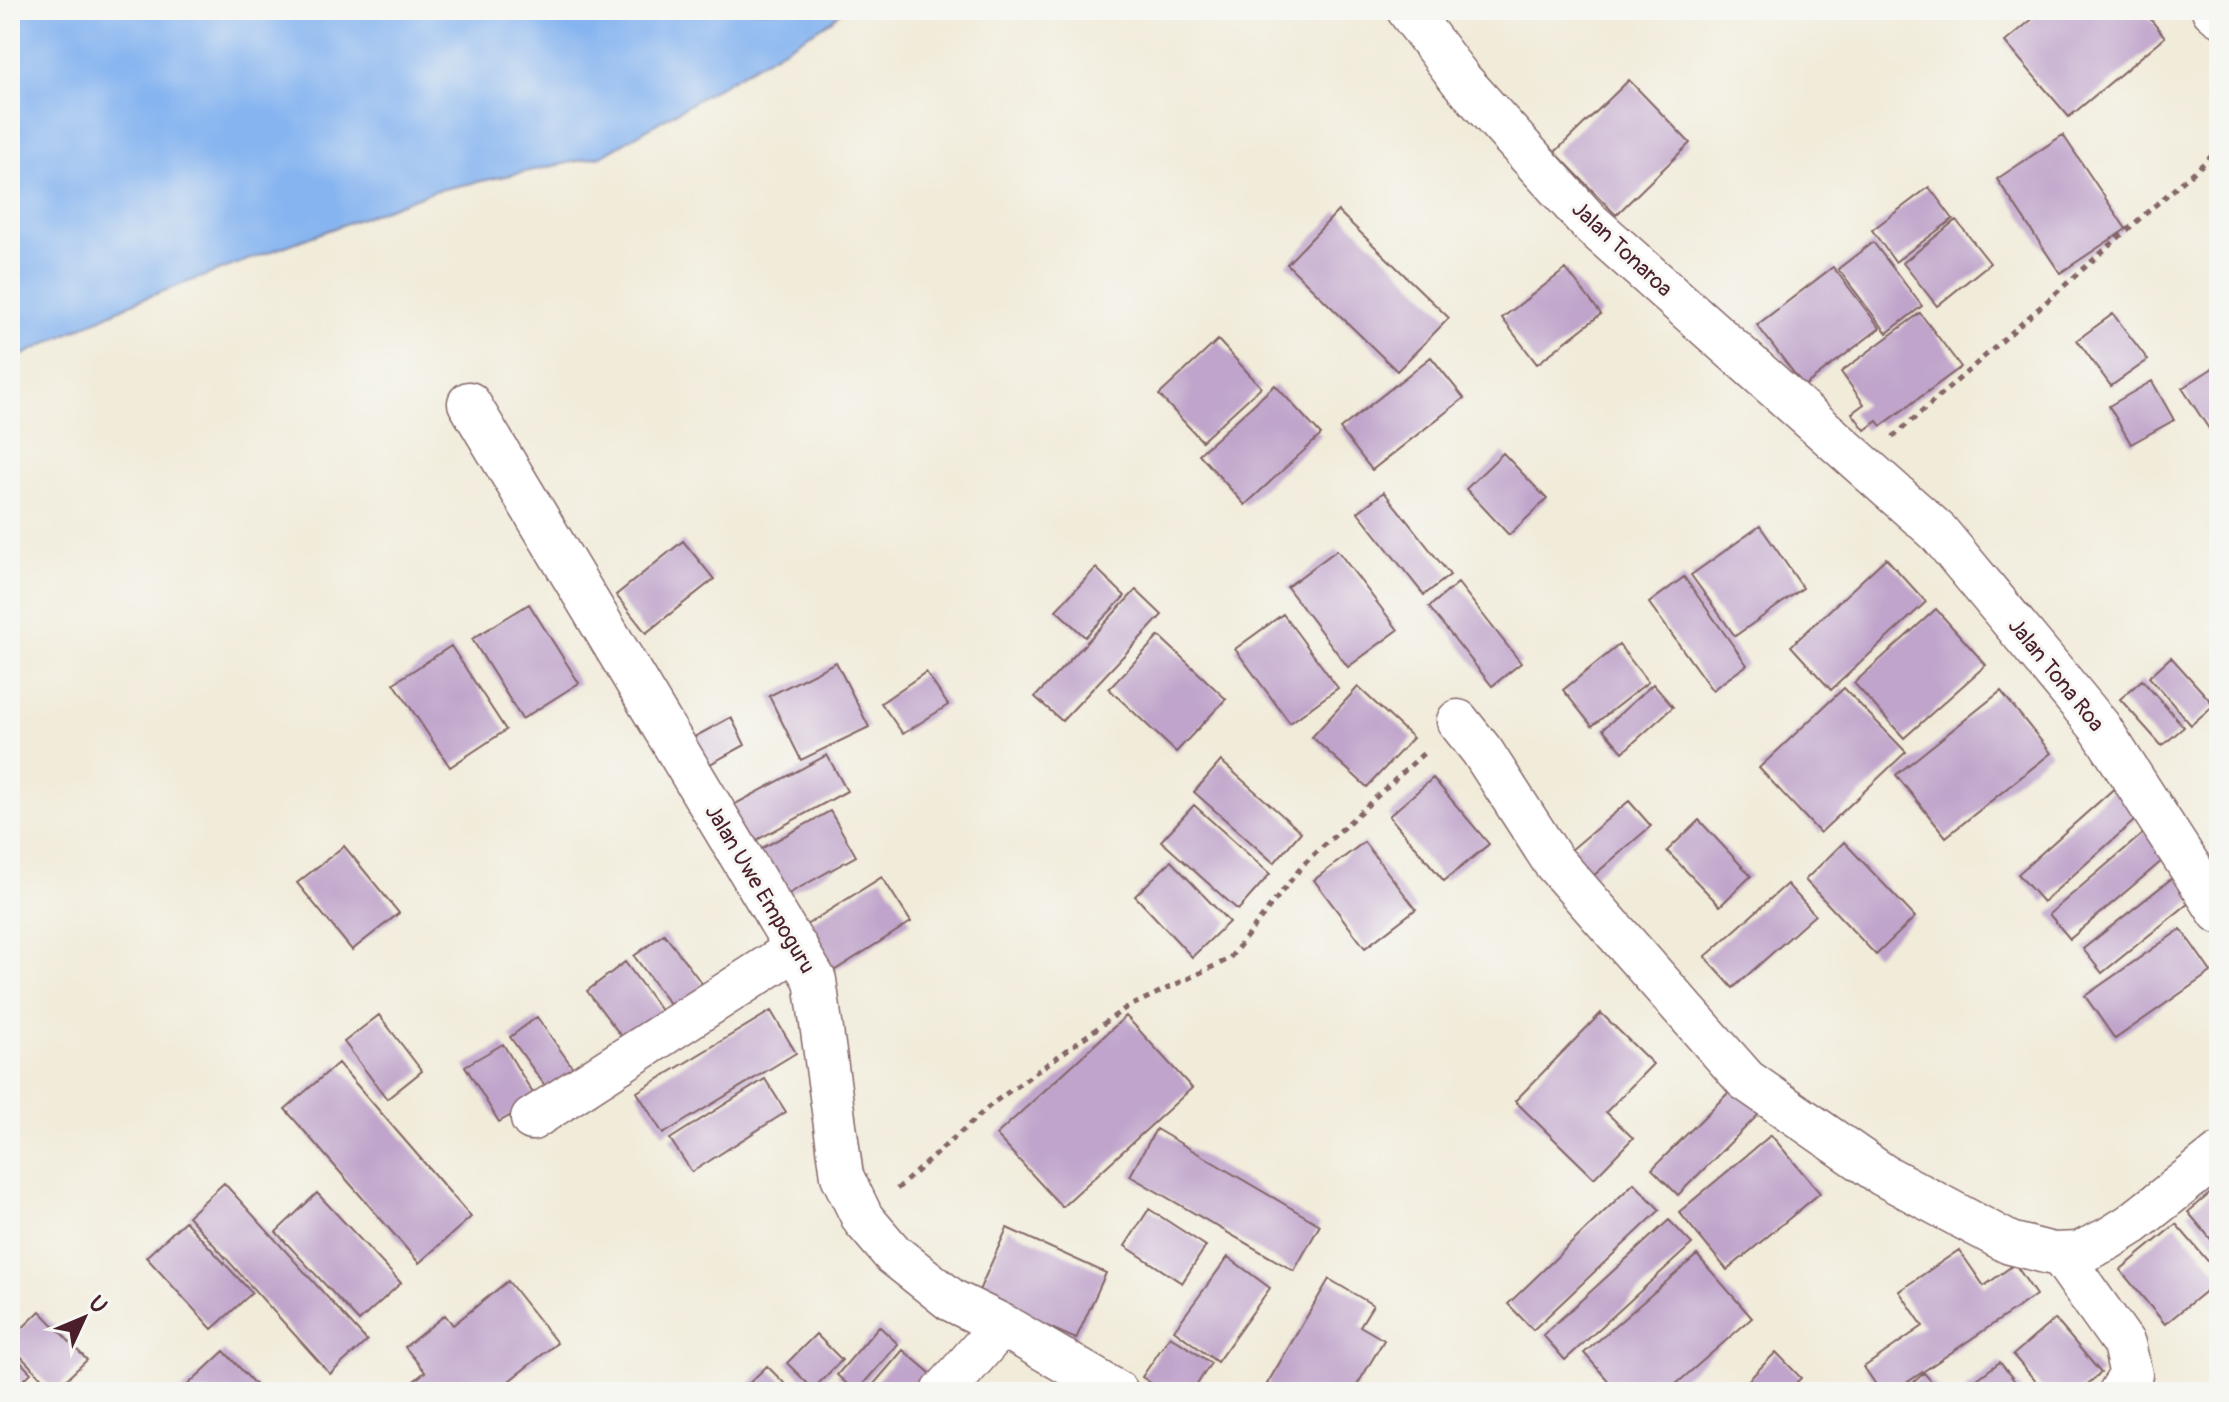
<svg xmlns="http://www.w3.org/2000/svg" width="2229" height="1402" font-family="Pangolin,sans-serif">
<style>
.water{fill:#85b4f0;stroke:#686a8e;stroke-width:2}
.building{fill:#c0a4cb}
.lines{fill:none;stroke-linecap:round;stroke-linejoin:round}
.minor-casing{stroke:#846668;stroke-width:45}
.path{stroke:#846668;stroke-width:5;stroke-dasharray:6 6;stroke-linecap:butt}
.minor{stroke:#fff;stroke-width:42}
.labels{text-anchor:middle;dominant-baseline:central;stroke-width:6;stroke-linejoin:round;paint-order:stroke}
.street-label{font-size:22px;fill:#4a1f2b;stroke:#f6f6f2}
</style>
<rect width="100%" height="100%" fill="#f6f6f2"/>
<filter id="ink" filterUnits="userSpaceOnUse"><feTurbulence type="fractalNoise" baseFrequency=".0125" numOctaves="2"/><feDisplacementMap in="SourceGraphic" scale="16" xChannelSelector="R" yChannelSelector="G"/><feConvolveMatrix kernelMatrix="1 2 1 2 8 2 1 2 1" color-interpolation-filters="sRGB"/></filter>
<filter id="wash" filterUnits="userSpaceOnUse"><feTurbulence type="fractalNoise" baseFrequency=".006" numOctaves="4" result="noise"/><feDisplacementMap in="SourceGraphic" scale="32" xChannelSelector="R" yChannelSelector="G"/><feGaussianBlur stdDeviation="1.8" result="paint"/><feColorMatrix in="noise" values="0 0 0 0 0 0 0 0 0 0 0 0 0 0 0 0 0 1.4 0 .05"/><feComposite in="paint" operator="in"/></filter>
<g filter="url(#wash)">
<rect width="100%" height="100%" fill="#f1ebd9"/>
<path class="water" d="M 10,10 L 843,10 L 831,21 L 601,156 L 434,191 L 137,301 L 10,361 Z"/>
<g id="blocks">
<path class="building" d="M 2043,10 L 2143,10 L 2165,37 L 2069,117 L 2005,42 Z
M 1629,80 L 1690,143 L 1616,215 L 1555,152 Z
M 2063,135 L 2126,229 L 2060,273 L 1997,179 Z
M 1929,187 L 1953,219 L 1895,262 L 1872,230 Z
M 1338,211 L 1449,318 L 1397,371 L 1287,264 Z
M 1956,220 L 1990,263 L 1937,306 L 1903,263 Z
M 1873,242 L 1922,306 L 1887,333 L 1838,269 Z
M 1833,267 L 1880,328 L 1804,386 L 1757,325 Z
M 1566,269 L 1601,314 L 1537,364 L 1502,318 Z
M 1920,313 L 1961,367 L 1881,426 L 1877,421 L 1865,430 L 1852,413 L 1864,404 L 1841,372 Z
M 2113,314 L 2148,360 L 2111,386 L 2077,340 Z
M 1218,340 L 1261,387 L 1202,441 L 1159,395 Z
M 1431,357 L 1464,398 L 1372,470 L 1340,429 Z
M 2219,364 L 2219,444 L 2182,388 Z
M 2152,381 L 2174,420 L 2131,444 L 2109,406 Z
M 1275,385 L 1321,435 L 1245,505 L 1199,454 Z
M 1503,453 L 1547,499 L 1509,535 L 1466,489 Z
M 1384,492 L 1450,575 L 1424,595 L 1358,512 Z
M 1760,526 L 1803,588 L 1735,636 L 1691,575 Z
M 683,541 L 714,579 L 646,633 L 616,595 Z
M 1337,550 L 1398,630 L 1348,667 L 1287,587 Z
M 1886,558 L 1926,602 L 1831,690 L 1791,646 Z
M 1096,568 L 1125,596 L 1085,637 L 1056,610 Z
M 1684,577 L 1747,665 L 1712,690 L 1649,603 Z
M 1458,583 L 1521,663 L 1492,686 L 1429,607 Z
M 1136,590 L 1162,615 L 1062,721 L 1035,697 Z
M 529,604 L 579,683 L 522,719 L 472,639 Z
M 1936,609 L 1986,665 L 1904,738 L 1854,683 Z
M 1283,614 L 1338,688 L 1290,723 L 1235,649 Z
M 1159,636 L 1226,699 L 1176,752 L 1109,689 Z
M 1619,645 L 1648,682 L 1592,726 L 1563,690 Z
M 451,646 L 506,730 L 450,767 L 394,683 Z
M 2171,657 L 2214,705 L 2191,725 L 2149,677 Z
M 836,662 L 869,727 L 801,760 L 769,696 Z
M 926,672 L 948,705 L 903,734 L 881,703 Z
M 2142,680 L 2184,727 L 2162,746 L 2120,699 Z
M 1653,684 L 1673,707 L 1623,752 L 1603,729 Z
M 1358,687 L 1413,738 L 1367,787 L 1312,737 Z
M 1844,688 L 1906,752 L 1820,833 L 1759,768 Z
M 2001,691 L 2051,753 L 1946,837 L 1896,775 Z
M 731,717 L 745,745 L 703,768 L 687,741 Z
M 827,755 L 847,791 L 744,847 L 724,810 Z
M 1221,761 L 1301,832 L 1274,863 L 1194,792 Z
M 1433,778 L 1489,844 L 1444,881 L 1389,816 Z
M 2118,785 L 2143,813 L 2043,902 L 2018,874 Z
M 1629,801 L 1651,826 L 1593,876 L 1571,850 Z
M 1194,805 L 1270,874 L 1238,910 L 1161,841 Z
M 830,811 L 856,856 L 781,898 L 755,852 Z
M 1699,820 L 1751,876 L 1720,906 L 1667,851 Z
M 2147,830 L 2169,855 L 2070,939 L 2049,914 Z
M 1364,842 L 1416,909 L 1365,948 L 1314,880 Z
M 1844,842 L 1915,917 L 1876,955 L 1805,880 Z
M 344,846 L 399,913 L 352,950 L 297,883 Z
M 1171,861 L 1229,922 L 1192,957 L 1135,896 Z
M 2176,875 L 2195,898 L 2102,973 L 2083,949 Z
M 882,877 L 911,922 L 832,972 L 803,927 Z
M 1787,884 L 1815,915 L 1733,988 L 1705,957 Z
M 2181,929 L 2211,972 L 2115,1039 L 2085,996 Z
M 664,934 L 707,990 L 677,1014 L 634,956 Z
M 625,962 L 662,1012 L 625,1041 L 587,991 Z
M 771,1011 L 796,1053 L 663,1134 L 637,1092 Z
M 1601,1013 L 1653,1064 L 1606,1112 L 1633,1138 L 1594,1178 L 1515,1101 Z
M 379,1015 L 422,1071 L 387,1099 L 344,1042 Z
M 1126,1016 L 1192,1088 L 1062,1207 L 996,1135 Z
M 537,1017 L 578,1075 L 551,1094 L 510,1037 Z
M 503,1044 L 537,1100 L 499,1122 L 465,1066 Z
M 338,1063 L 471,1217 L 419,1263 L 285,1109 Z
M 765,1079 L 786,1112 L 692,1172 L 670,1139 Z
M 1735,1086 L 1761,1112 L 1678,1195 L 1652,1169 Z
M 1156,1129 L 1320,1225 L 1294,1271 L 1130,1176 Z
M 1771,1135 L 1820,1193 L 1727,1270 L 1679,1212 Z
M 224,1183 L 367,1341 L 330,1374 L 188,1216 Z
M 1634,1183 L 1660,1210 L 1533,1330 L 1508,1304 Z
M 2219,1186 L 2219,1249 L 2188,1212 Z
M 317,1193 L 401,1283 L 359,1321 L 276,1232 Z
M 1149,1209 L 1206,1246 L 1182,1283 L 1125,1246 Z
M 1669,1220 L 1692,1244 L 1565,1360 L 1543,1335 Z
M 185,1221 L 252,1293 L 212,1329 L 146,1257 Z
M 2176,1224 L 2219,1274 L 2219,1280 L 2165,1324 L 2120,1270 Z
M 1007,1228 L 1106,1273 L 1076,1339 L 977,1295 Z
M 1959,1250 L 1984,1286 L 2015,1264 L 2036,1295 L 1893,1392 L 1881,1392 L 1864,1367 L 1923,1326 L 1899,1291 Z
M 1697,1255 L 1752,1318 L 1667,1392 L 1618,1392 L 1584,1353 Z
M 1228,1257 L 1270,1288 L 1217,1362 L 1174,1330 Z
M 1329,1279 L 1373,1305 L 1360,1326 L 1384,1340 L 1353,1392 L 1281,1392 L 1267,1384 Z
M 508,1281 L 557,1343 L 495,1392 L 400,1392 L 425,1372 L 405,1347 L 445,1315 L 453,1325 Z
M 40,1311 L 87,1360 L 54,1391 L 10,1345 L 10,1340 Z
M 2055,1319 L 2101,1373 L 2078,1392 L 2045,1392 L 2013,1355 Z
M 879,1326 L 898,1344 L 856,1392 L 837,1375 Z
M 816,1334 L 842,1360 L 813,1389 L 787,1363 Z
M 1170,1336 L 1211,1363 L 1192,1392 L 1165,1392 L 1142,1377 Z
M 903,1350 L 942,1383 L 935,1392 L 867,1392 Z
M 10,1351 L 31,1373 L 11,1392 L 10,1392 Z
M 224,1351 L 262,1392 L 180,1392 Z
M 1776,1352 L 1801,1378 L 1787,1392 L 1737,1392 Z
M 2000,1362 L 2023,1392 L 1968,1392 L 1965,1388 Z
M 767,1366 L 793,1392 L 740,1392 Z
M 1924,1373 L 1941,1392 L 1903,1392 Z"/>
</g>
</g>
<g filter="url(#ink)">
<use href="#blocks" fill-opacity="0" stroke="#846668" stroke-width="2"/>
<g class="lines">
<g class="minor-casing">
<path id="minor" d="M 1408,10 L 1461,80 L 1589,222 L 1938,532 L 2099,726 L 2219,912
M 2213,10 L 2219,15
M 469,403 L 815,980 L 842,1176 L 863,1219 L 893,1254 L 951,1300 L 1002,1325 L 1117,1392
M 1458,721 L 1482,751 L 1553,861 L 1746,1080 L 1883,1175 L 2010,1243 L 2053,1254 L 2079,1253 L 2108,1239 L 2132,1224 L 2219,1155
M 532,1119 L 797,948
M 2060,1254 L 2124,1344 L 2131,1375 L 2120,1392
M 943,1392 L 1002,1325"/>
</g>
<path class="path" d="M 1893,437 C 1974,366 2055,294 2136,222 C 2164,197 2192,175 2219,149
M 897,1189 L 993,1103 L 1124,1009 L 1229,959 L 1303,865 L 1426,751"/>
<use href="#minor" class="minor"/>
</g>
</g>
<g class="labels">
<g class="street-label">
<text transform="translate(1622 249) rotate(43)">Jalan Tonaroa</text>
<text transform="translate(2056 675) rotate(51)">Jalan Tona Roa</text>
<text transform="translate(760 889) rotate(59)">Jalan Uwe Empoguru</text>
</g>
</g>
<rect width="2229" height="1402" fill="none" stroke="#f6f6f2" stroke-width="40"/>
<g transform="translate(84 1318) rotate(46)" stroke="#f6f6f2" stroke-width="6" paint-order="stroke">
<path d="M0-6L14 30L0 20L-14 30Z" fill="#4a1f2b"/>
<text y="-12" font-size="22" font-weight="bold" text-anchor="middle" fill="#4a1f2b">U</text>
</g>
</svg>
